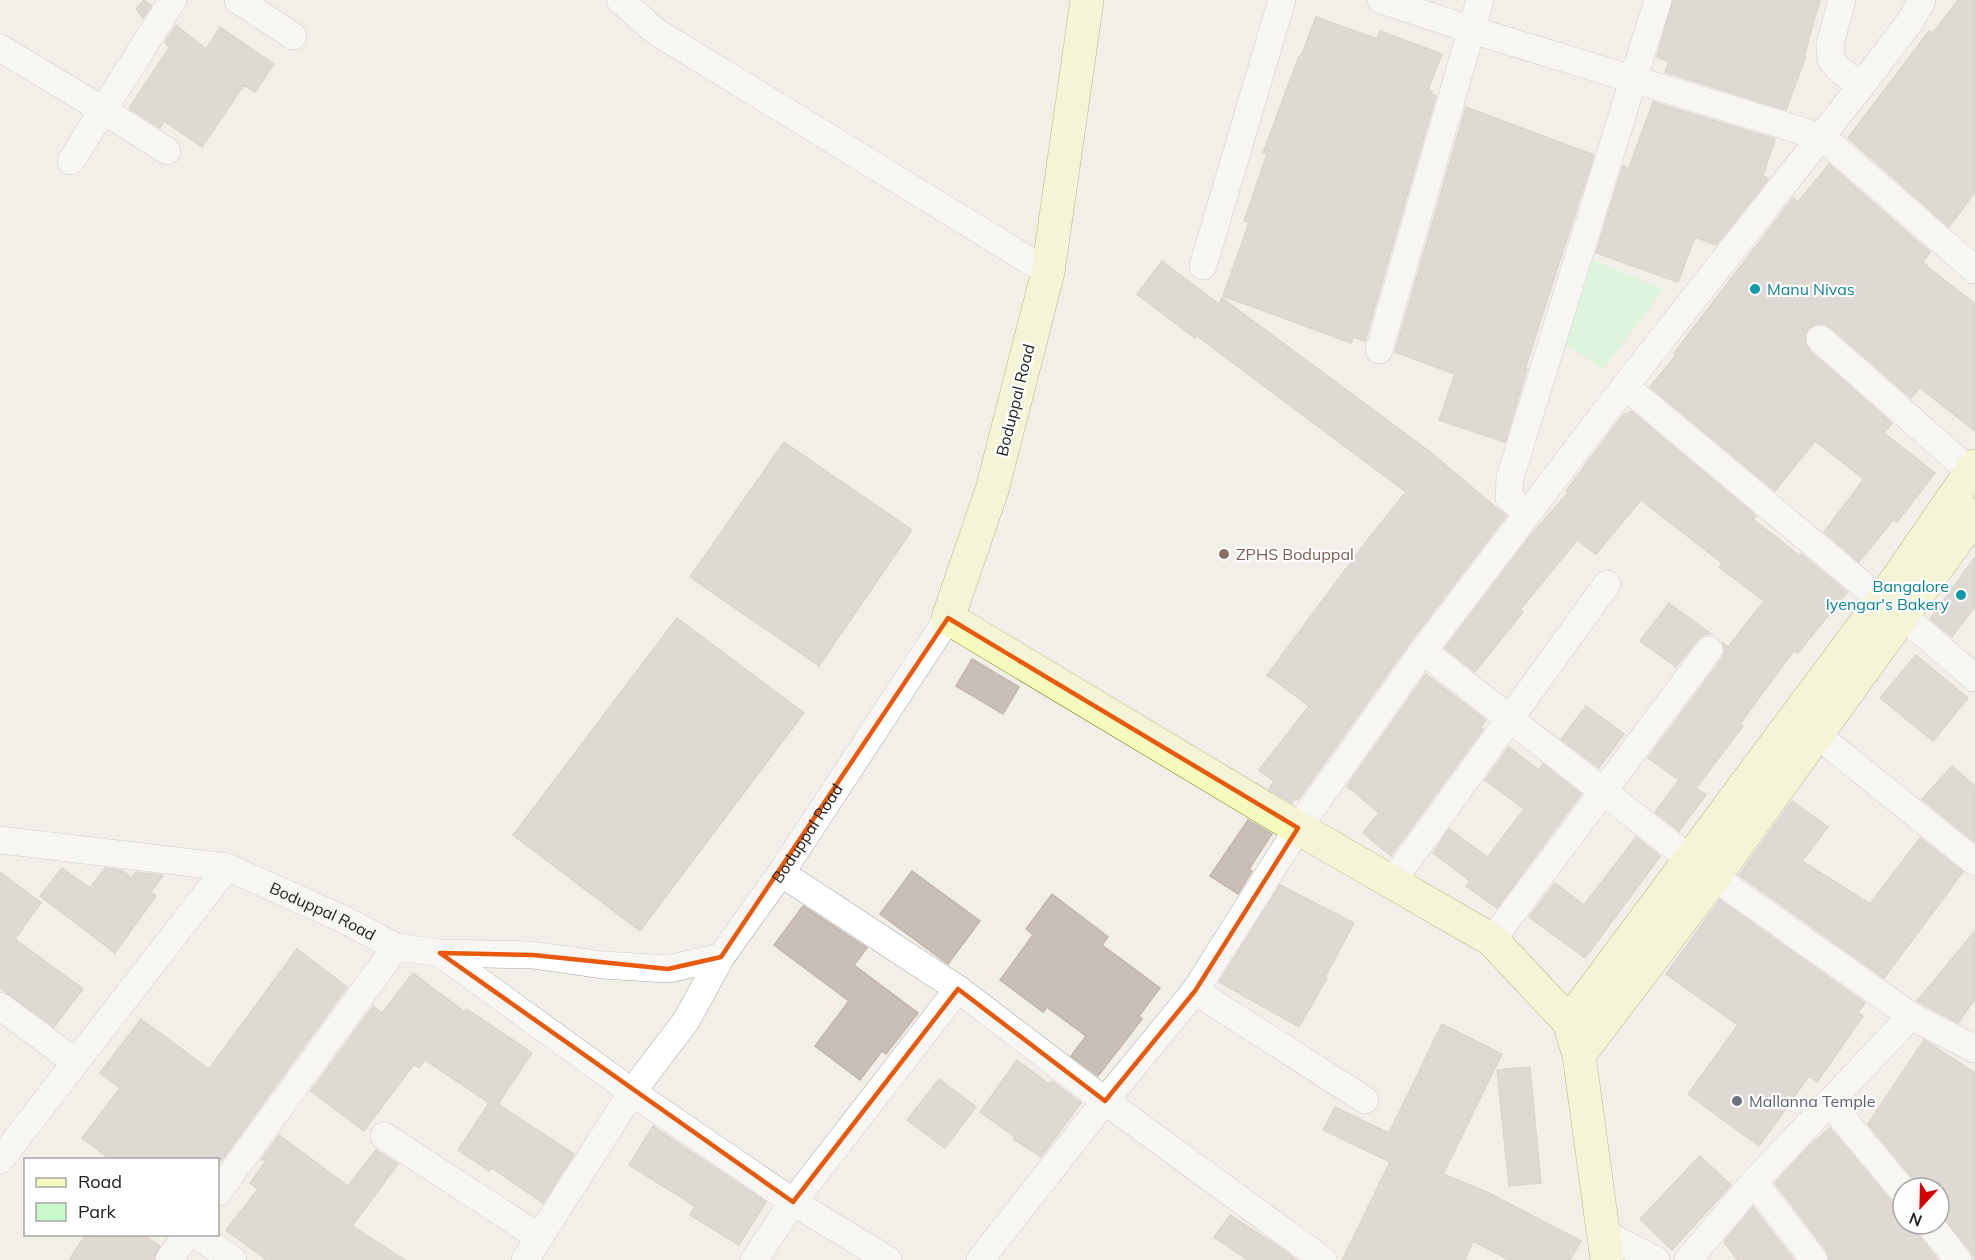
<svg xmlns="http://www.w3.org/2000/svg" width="1975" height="1260" font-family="Mulish,sans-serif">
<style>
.park{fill:#c8facc}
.building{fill:#c7bfb8;stroke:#c4b6ab;stroke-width:1.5}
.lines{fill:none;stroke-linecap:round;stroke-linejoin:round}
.street-casing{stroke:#a9a9a9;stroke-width:28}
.secondary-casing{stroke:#707d05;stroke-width:34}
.street{stroke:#fff;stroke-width:27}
.secondary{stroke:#f7fabf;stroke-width:33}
.marked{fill:none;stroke:#e8590c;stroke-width:4.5;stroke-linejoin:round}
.culture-dot{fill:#0f9aa8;stroke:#fff;stroke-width:2}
.education-dot{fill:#8d6e63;stroke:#fff;stroke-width:2}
.worship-dot{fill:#6b7280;stroke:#fff;stroke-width:2}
.labels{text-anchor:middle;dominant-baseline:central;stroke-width:4.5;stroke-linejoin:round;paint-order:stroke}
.culture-label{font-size:16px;fill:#0d838f;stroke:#fff;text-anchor:start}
.street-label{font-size:16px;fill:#222;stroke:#fff}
.education-label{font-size:16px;fill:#785e54;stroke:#fff;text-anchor:start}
.worship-label{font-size:16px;fill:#5b616d;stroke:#fff;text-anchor:start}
</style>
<rect width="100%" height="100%" fill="#f2efe9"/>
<path class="park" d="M 1593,260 L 1664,289 L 1603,370 L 1565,344 Z"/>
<path class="building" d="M 144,0 L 151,6 L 143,18 L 136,9 Z
M 1673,0 L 1820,0 L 1804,56 L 1806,56 L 1786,110 L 1665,72 L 1669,62 L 1657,57 Z
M 1958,0 L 1975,0 L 1975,192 L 1949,227 L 1848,138 L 1929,31 L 1933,33 Z
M 1316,17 L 1377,39 L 1380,31 L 1442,54 L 1428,90 L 1432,91 L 1431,94 L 1436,96 L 1365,341 L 1353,337 L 1351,343 L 1223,296 L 1249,223 L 1244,221 L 1267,154 L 1263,153 L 1299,56 L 1301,56 Z
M 176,25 L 206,49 L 220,27 L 274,64 L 255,92 L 244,85 L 202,147 L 164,121 L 160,128 L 129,108 L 169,48 L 165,42 Z
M 1653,102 L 1775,139 L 1763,175 L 1768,179 L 1716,245 L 1695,237 L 1678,282 L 1596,253 L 1623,166 L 1629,168 Z
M 1466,107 L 1594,155 L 1525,369 L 1527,369 L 1505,442 L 1439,420 L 1455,374 L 1395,352 Z
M 1829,164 L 1930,252 L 1923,262 L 1928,267 L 1975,304 L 1975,431 L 1920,388 L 1911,398 L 1830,327 L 1824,324 L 1816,324 L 1809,328 L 1805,335 L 1805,343 L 1810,351 L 1892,423 L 1884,433 L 1935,473 L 1897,522 L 1894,519 L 1859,562 L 1824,532 L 1864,479 L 1815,441 L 1775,491 L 1650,387 L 1676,355 L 1674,353 L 1793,198 L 1798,202 Z
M 1162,261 L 1219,304 L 1222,298 L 1429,451 L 1506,516 L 1410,642 L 1298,800 L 1295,798 L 1292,803 L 1269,789 L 1274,781 L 1259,770 L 1309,706 L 1267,675 L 1369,538 L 1406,492 L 1197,336 L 1195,338 L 1137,294 Z
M 1631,411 L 1756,516 L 1753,519 L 1800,556 L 1801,554 L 1847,592 L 1798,653 L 1794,650 L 1740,724 L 1743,726 L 1696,788 L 1706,795 L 1679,831 L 1655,812 L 1679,780 L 1648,758 L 1722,659 L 1725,651 L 1723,643 L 1728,647 L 1764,601 L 1719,567 L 1722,563 L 1641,500 L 1596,554 L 1577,540 L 1520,610 L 1523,612 L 1475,672 L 1445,648 L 1531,535 L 1568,493 L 1566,491 L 1623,415 L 1626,413 L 1628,414 Z
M 784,442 L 912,530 L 819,666 L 690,577 Z
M 1975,557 L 1975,606 L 1952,637 L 1930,619 Z
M 1669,603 L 1711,634 L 1703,635 L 1697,640 L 1676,667 L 1640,641 Z
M 677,618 L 804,713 L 640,931 L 513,835 Z
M 1916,655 L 1968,698 L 1933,741 L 1880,698 Z
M 972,659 L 1019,687 L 1003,714 L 956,686 Z
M 1426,674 L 1486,720 L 1481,727 L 1483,729 L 1391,856 L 1363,833 L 1379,813 L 1347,786 Z
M 1586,706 L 1624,734 L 1599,768 L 1561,739 Z
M 1509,747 L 1539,770 L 1543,764 L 1581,794 L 1497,908 L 1466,886 L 1470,881 L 1433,853 L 1449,829 L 1488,857 L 1524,809 L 1485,780 Z
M 1952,766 L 1975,786 L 1975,842 L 1922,799 Z
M 1792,801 L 1828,827 L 1802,861 L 1870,904 L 1920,838 L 1963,872 L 1884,978 L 1739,875 Z
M 1248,820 L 1272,834 L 1249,869 L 1252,871 L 1238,894 L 1210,876 Z
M 1636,837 L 1660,856 L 1659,858 L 1585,958 L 1529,917 L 1555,883 L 1584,905 Z
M 62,868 L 90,888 L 105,868 L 122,870 L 132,878 L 136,872 L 163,875 L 151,892 L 156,896 L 115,953 L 40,896 Z
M 912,871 L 980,921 L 948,964 L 880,914 Z
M 0,872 L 41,903 L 15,939 L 83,989 L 54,1027 L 0,988 Z
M 1280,885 L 1354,923 L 1325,977 L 1327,978 L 1299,1027 L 1219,982 Z
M 1052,894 L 1108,937 L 1102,945 L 1160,988 L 1139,1016 L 1142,1019 L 1098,1076 L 1071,1056 L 1086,1036 L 1047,1007 L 1043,1012 L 1000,980 L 1033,935 L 1026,929 Z
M 1720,900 L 1865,1003 L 1858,1012 L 1863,1016 L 1817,1082 L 1809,1076 L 1759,1146 L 1688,1094 L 1738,1025 L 1666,974 Z
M 803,906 L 867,948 L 854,965 L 918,1013 L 886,1054 L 882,1051 L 860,1080 L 815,1046 L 849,1001 L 774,945 Z
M 1975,931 L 1975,999 L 1958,1023 L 1917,1001 Z
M 297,949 L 347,987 L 222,1160 L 111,1160 L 82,1138 L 120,1088 L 100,1073 L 141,1019 L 209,1069 Z
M 413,973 L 465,1012 L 467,1009 L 532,1053 L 498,1104 L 574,1154 L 543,1203 L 492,1168 L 489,1171 L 458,1150 L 489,1103 L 425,1060 L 419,1068 L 414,1064 L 364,1131 L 311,1091 L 373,1006 L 382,1013 Z
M 1442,1024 L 1502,1054 L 1443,1174 L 1489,1193 L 1581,1241 L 1570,1260 L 1509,1260 L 1473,1241 L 1465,1260 L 1342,1260 L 1390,1162 L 1323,1130 L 1335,1107 L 1389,1133 Z
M 1924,1040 L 1975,1073 L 1975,1260 L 1970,1250 L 1939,1212 L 1939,1188 L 1918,1188 L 1915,1181 L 1868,1124 Z
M 1017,1060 L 1049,1084 L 1052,1081 L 1081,1103 L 1041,1157 L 1013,1139 L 1015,1137 L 980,1112 Z
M 1530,1067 L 1541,1183 L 1509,1186 L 1497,1070 Z
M 939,1079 L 976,1107 L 945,1148 L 907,1120 Z
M 653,1126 L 766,1202 L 739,1245 L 690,1215 L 695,1206 L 629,1165 Z
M 1830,1128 L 1891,1201 L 1897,1206 L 1903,1206 L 1903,1224 L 1915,1224 L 1918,1234 L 1938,1260 L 1829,1260 L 1826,1250 L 1775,1183 L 1812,1143 Z
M 279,1135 L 348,1186 L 376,1150 L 398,1164 L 352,1226 L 405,1260 L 267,1260 L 226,1230 L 258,1189 L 250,1183 L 267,1160 L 261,1160 Z
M 1700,1156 L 1731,1185 L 1672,1250 L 1640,1219 Z
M 1753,1207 L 1794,1260 L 1738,1260 L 1724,1242 Z
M 1230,1215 L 1285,1251 L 1296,1260 L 1248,1260 L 1214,1237 Z
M 86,1234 L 142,1234 L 160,1246 L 153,1260 L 69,1260 Z"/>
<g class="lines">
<g class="street-casing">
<g id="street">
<path d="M 238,0 L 293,36"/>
<path d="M 620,0 L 655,31 L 1048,272"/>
<path d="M 1381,0 L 1472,30 L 1822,137 L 1975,270"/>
<path d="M 1842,0 L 1830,44 L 1831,60 L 1840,70 L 1861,86"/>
<path d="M 0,48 L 103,110 L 173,0"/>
<path d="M 71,161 L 103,110 L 167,151"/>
<path d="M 1203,266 L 1282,0"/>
<path d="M 1820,339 L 1971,472"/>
<path d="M 1379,350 L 1480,0"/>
<path d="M 1625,386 L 1882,601"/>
<path d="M 1528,513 L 1509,498 L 1510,478 L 1658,0"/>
<path d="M 1903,616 L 1975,678"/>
<path d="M 1423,651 L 1691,860"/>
<path d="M 1816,734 L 1975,862"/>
<path id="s1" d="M 0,840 L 227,867 L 343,919 L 396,947 L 440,953 L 533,955 L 603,965 L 668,969 L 721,957 L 781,873 L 948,618"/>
<path d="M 781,873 L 958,989 L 1105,1101 L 1323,1260"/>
<path d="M 1714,877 L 1911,1016 L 1975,1049"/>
<path d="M 1392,882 L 1607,584"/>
<path d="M 1492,940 L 1709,650"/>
<path d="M 440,953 L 632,1092 L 793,1202 L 888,1260"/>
<path d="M 1195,991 L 1365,1100"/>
<path d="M 0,1006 L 75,1062"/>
<path d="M 1829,1102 L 1903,1191"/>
<path d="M 384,1136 L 539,1237"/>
<path d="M 0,1160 L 227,867"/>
<path d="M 1754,1182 L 1814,1260"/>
<path d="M 218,1192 L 396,947"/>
<path d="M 1930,1224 L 1958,1260"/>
<path d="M 195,1234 L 233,1260"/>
<path d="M 1605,1234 L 1656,1260"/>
<path d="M 169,1260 L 187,1234"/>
<path d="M 525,1260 L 632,1092 L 686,1021 L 721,957"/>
<path d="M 754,1260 L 793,1202 L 958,989"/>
<path d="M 980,1260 L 1105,1101 L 1195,991 L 1298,828 L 1423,651 L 1625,386 L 1861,86 L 1909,23 L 1922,0"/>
<path d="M 1688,1260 L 1754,1182 L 1911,1016"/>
</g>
</g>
<g class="secondary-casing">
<path id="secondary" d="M 1087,0 L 1048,272 L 992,490 L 948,618 L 1298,828 L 1492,940 L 1569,1022 L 1579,1055 L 1607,1260
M 1569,1022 L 1882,601 L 1975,466
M 1579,1055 L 1714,877 L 1975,515"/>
</g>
<use href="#street" class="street"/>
<use href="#secondary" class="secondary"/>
</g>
<path d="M0 0H1975V1260H0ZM 948,618 L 1298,828 L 1195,991 L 1105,1101 L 958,989 L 793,1202 L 440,953 L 533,955 L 668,969 L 721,957 Z" fill="#f2efe9" fill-opacity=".55" fill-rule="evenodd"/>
<path class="marked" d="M 948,618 L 1298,828 L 1195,991 L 1105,1101 L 958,989 L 793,1202 L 440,953 L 533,955 L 668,969 L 721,957 Z"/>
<g class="culture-dot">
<circle cx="1755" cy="289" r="6"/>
<circle cx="1961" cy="595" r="6"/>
</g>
<circle class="education-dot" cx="1224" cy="554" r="6"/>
<circle class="worship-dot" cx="1737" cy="1101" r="6"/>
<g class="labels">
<g class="culture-label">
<text x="1767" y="289">Manu Nivas</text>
<text x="1949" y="586" text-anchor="end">Bangalore<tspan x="1949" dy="18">Iyengar's Bakery</tspan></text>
</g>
<g class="street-label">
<text transform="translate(1015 400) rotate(-76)">Boduppal Road</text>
<text stroke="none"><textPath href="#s1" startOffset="894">Boduppal Road</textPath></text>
<text stroke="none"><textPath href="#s1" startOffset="334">Boduppal Road</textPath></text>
</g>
<g class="education-label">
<text x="1236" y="554">ZPHS Boduppal</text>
</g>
<g class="worship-label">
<text x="1749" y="1101">Mallanna Temple</text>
</g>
</g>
<rect x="24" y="1158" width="195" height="78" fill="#ffffff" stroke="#a7a7a7" stroke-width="1.5"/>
<rect x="36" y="1178" width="30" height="9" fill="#f7fabf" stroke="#a7a7a7" stroke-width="1.5"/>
<text x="78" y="1188" font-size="18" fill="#222222">Road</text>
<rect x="36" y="1203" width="30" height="18" fill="#c8facc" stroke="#a7a7a7" stroke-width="1.5"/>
<text x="78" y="1218" font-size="18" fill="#222222">Park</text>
<g transform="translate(1921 1206) rotate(202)"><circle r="28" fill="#ffffff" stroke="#a7a7a7" stroke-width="1.5"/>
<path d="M0-4.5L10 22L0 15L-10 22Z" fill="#d40000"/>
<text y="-9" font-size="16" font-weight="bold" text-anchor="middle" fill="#222222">N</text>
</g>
</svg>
